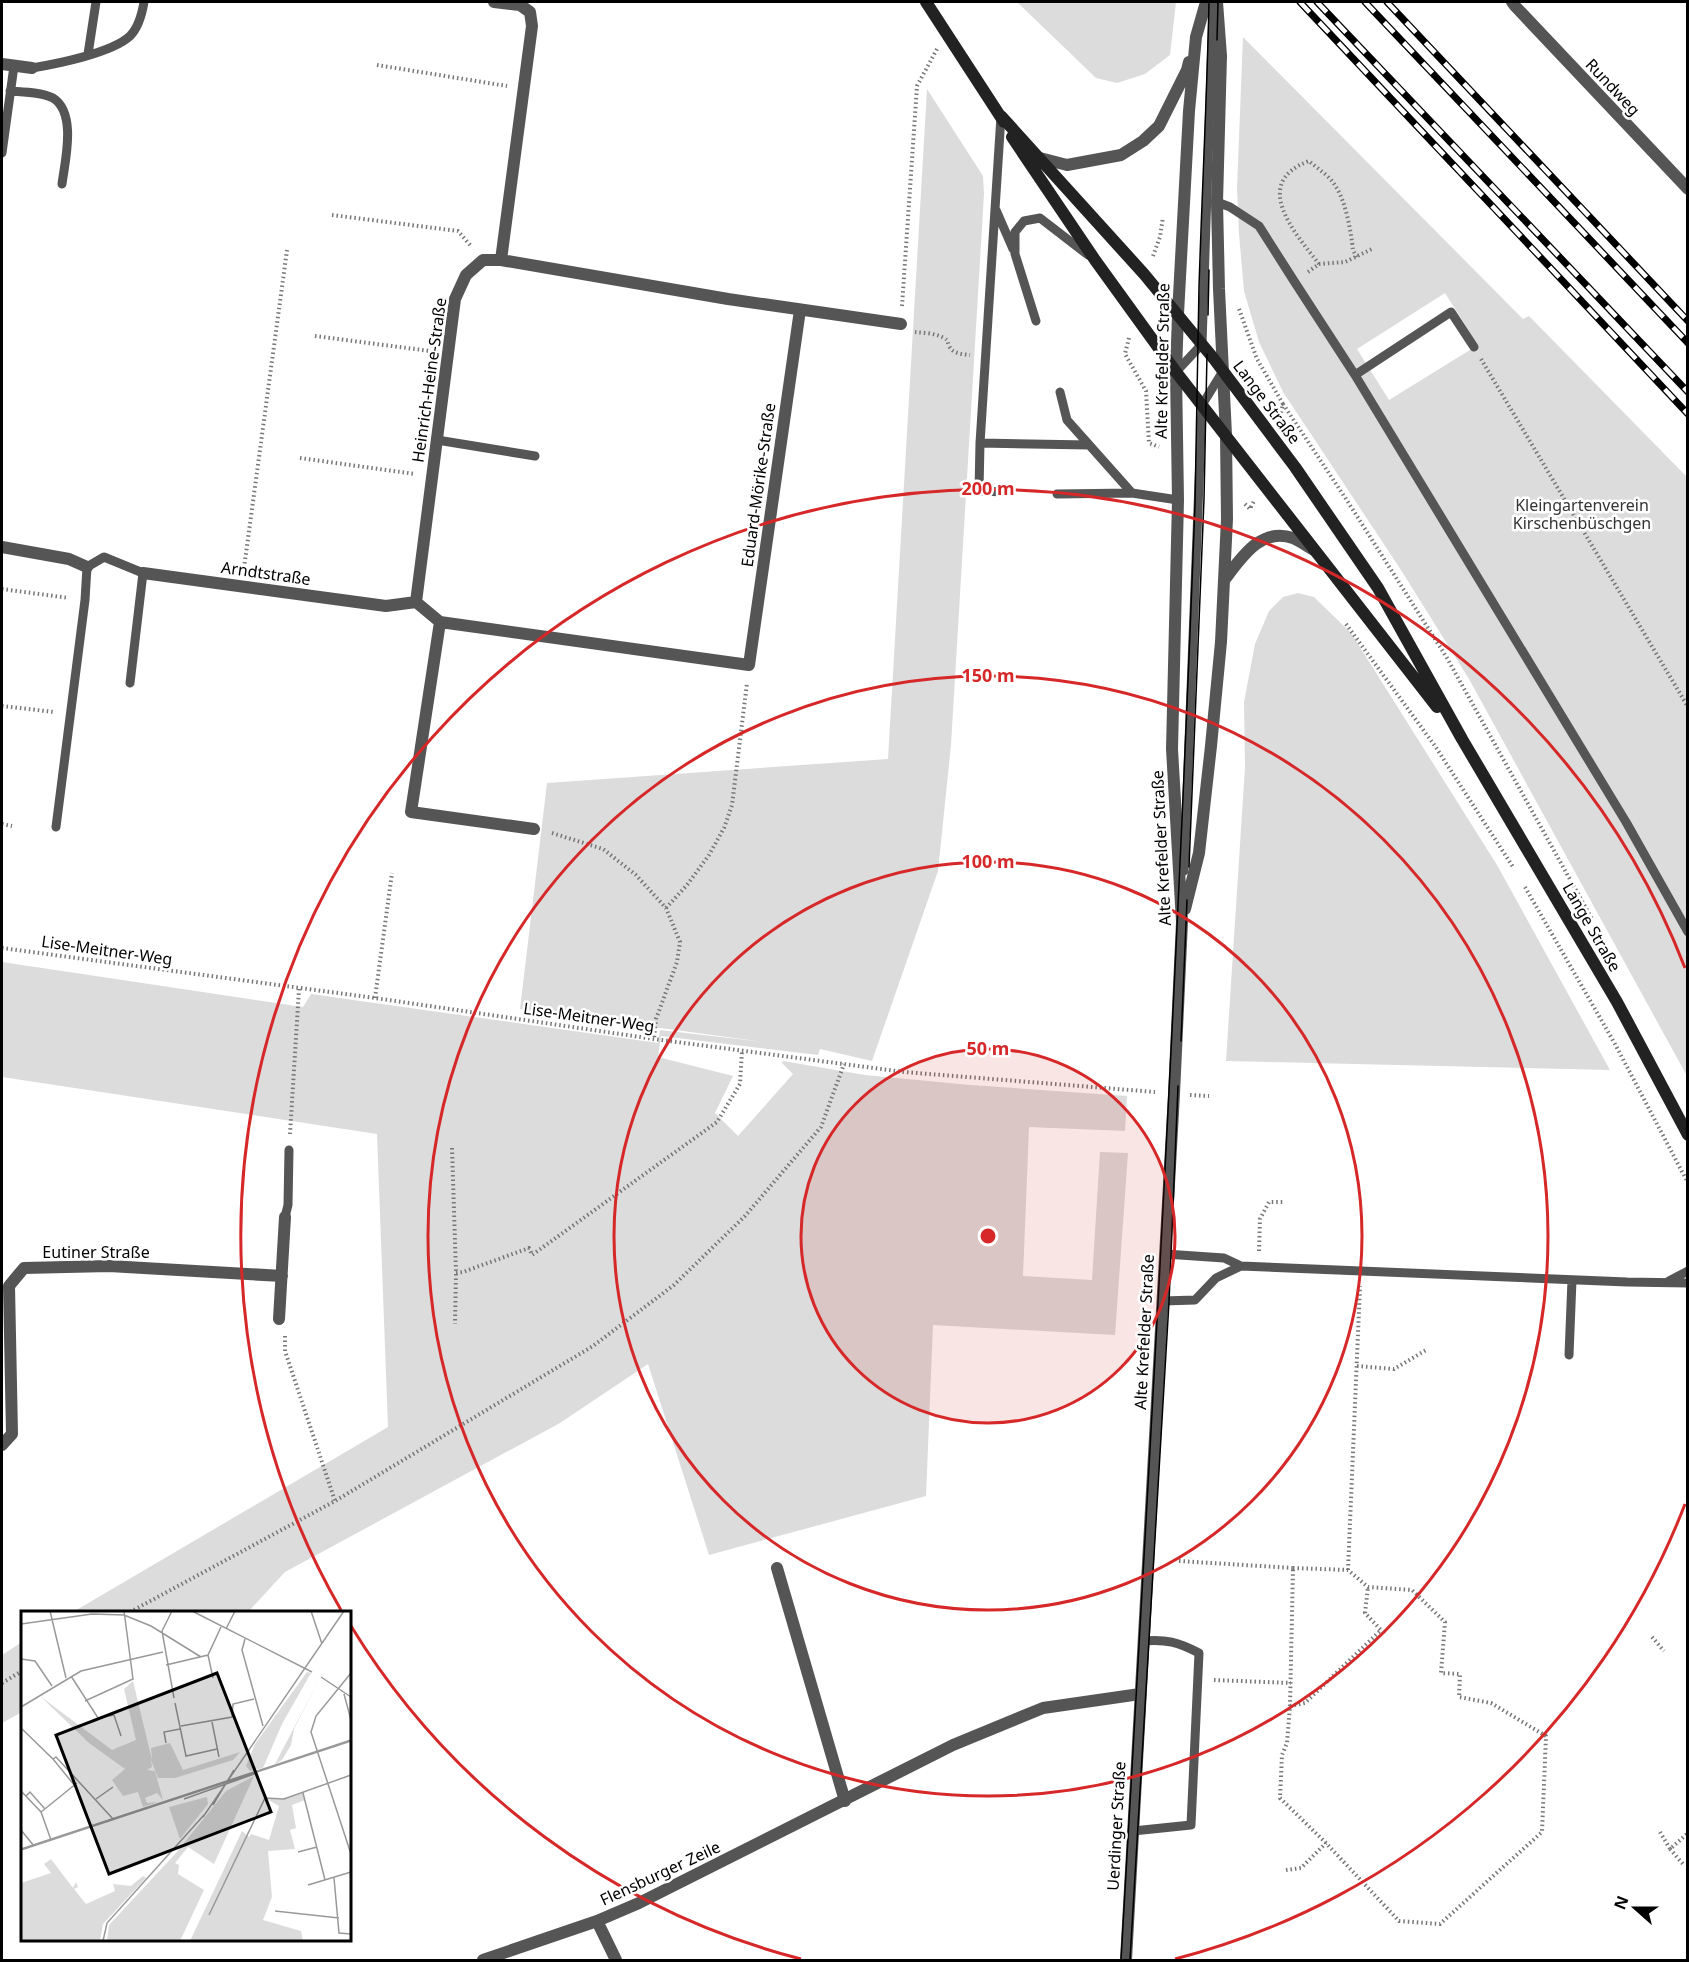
<svg xmlns="http://www.w3.org/2000/svg" width="1689" height="1962" font-family="'Noto Sans',sans-serif">
<style>
.green{fill:#dcdcdc;fill-rule:evenodd}
.lines{fill:none;stroke-linecap:round;stroke-linejoin:round}
.path{stroke:#777;stroke-width:4;stroke-dasharray:1.5 3;stroke-linecap:butt}
.service{stroke:#555;stroke-width:9}
.minor{stroke:#555;stroke-width:12}
.tertiary{stroke:#555;stroke-width:12}
.secondary{stroke:#222;stroke-width:12}
.tram{stroke:#000;stroke-width:1.5}
.rail-casing{stroke:#000;stroke-width:7}
.rail{stroke:#fff;stroke-width:4.5;stroke-dasharray:14;stroke-linecap:butt}
.ring{fill:none;stroke:#d62828;stroke-width:3}
.labels{text-anchor:middle;dominant-baseline:central;stroke-width:5;stroke-linejoin:round;paint-order:stroke}
.street-label{font-size:16px;fill:#000;stroke:#fff}
.park-label{font-size:16px;fill:#333;stroke:#fff}
.inset-road{fill:none;stroke:#999;stroke-width:1.5}
.view{fill:#000;fill-opacity:0.15;stroke:#000;stroke-width:3}
.inset-edge{fill:none;stroke:#000;stroke-width:3}
.centre{fill:#d62828;stroke:#fff;stroke-width:3}
.ring-label{font-size:18px;text-anchor:middle;font-weight:bold;fill:#d62828;stroke:#fff;stroke-width:5;stroke-linejoin:round;paint-order:stroke}
</style>
<rect width="100%" height="100%" fill="#fff"/>
<path class="green" d="M 1017,2 L 1176,2 L 1170,55 L 1145,74 L 1117,83 L 1096,78 Z
M 1243,37 L 1523,319 L 1529,316 L 1687,477 L 1687,1076 L 1469,679 L 1401,570 L 1283,392 L 1259,342 L 1244,291 L 1239,234 L 1237,188 ZM 1445,293 L 1478,345 L 1389,400 L 1357,349 Z
M 927,89 L 983,176 L 984,194 L 951,745 L 938,871 L 872,1061 L 820,1049 L 818,1055 L 661,1036 L 658,1057 L 733,1076 L 715,1113 L 738,1136 L 793,1074 L 782,1063 L 783,1061 L 865,1075 L 970,1085 L 1127,1096 L 1125,1131 L 1029,1127 L 1023,1276 L 1092,1280 L 1100,1152 L 1128,1153 L 1115,1335 L 933,1325 L 926,1496 L 709,1555 L 648,1364 L 560,1423 L 285,1572 L 248,1612 L 73,1612 L 388,1427 L 377,1134 L 2,1077 L 2,962 L 303,1007 L 311,994 L 658,1043 L 660,1030 L 764,1042 L 520,1009 L 547,783 L 888,759 Z
M 1298,593 L 1314,597 L 1351,633 L 1497,865 L 1610,1070 L 1226,1061 L 1245,767 L 1244,702 L 1255,644 L 1269,611 L 1283,597 Z
M 22,1642 L 22,1712 L 2,1723 L 2,1655 Z"/>
<g class="lines">
<path class="path" d="M 377,65 L 507,86
M 332,215 L 458,231 L 471,246
M 1153,256 L 1160,237 L 1163,217
M 1319,264 C 1295,233 1250,183 1309,161 C 1318,169 1330,176 1336,187 C 1346,202 1351,232 1353,250 L 1357,258
M 1308,272 L 1319,264 L 1345,262 L 1374,248
M 902,306 L 917,86 L 937,49
M 1239,309 L 1257,359 L 1283,404 L 1280,417
M 915,332 C 924,333 935,333 944,338 C 949,341 947,341 949,346 C 953,354 962,354 970,355
M 315,336 L 430,351
M 1129,338 L 1125,354 L 1146,391 L 1149,443 L 1159,447
M 1481,359 L 1688,707
M 1283,404 L 1348,502 L 1447,658 L 1592,919
M 300,458 L 415,474
M 1245,504 L 1250,509 L 1254,501
M 244,568 L 287,250
M 2,589 L 69,598
M 1346,624 L 1435,746 L 1513,867
M 2,706 L 54,712
M 2,824 L 12,826
M 552,833 L 603,849 L 636,875 L 666,908 L 680,942 L 677,962 L 656,1019 L 654,1039
M 1525,887 L 1615,1044 L 1688,1183
M 666,908 L 687,885 L 709,855 L 724,828 L 732,805 L 747,683
M 2,948 L 375,998 L 654,1039 L 904,1072 L 1155,1092
M 375,998 L 392,873
M 1190,1095 L 1209,1096
M 290,1134 L 299,989
M 452,1148 L 456,1273 L 455,1324
M 1259,1251 L 1260,1219 L 1269,1202 L 1284,1202
M 456,1273 L 463,1272 L 529,1248 L 532,1255 L 717,1122 L 740,1084 L 742,1051
M 285,1336 L 285,1351 L 335,1501
M 1357,1366 L 1394,1369 L 1428,1349
M 1179,1561 L 1293,1568
M 1293,1568 L 1348,1570 L 1368,1587 L 1412,1590 L 1445,1622 L 1441,1673 L 1460,1674 L 1459,1697 L 1491,1703 L 1546,1736 L 1542,1832 L 1440,1924 L 1399,1921 L 1326,1843 L 1280,1798 L 1282,1755 L 1287,1743 L 1290,1706 Z
M 1348,1570 L 1360,1286
M 130,1612 L 335,1501 L 593,1346 L 674,1285 L 745,1216 L 821,1127 L 844,1064
M 1652,1637 L 1664,1651
M 1214,1680 L 1291,1683
M 2,1683 L 22,1671
M 1290,1706 L 1305,1703 L 1381,1630 L 1365,1613 L 1368,1587
M 1660,1832 L 1670,1849 L 1688,1833
M 1670,1849 L 1683,1864
M 1286,1870 L 1301,1868 L 1326,1843"/>
<path class="service" d="M 88,54 L 96,2
M 32,68 C 56,64 112,53 130,36 C 139,27 142,14 144,2
M 10,91 C 23,92 42,92 53,98 C 77,113 65,161 62,184
M 1001,116 L 980,443 L 1089,445
M 2,153 L 14,66
M 1217,202 L 1230,207 L 1259,226 L 1294,281 L 1355,375 L 1626,822 L 1688,932
M 996,210 L 1013,249
M 1036,321 L 1015,254 L 1015,232 L 1024,221 L 1040,218 L 1088,255
M 1176,372 L 1202,344 L 1213,10
M 1355,375 L 1451,312 L 1474,347
M 1060,392 L 1067,420 L 1132,493 L 1178,500
M 437,440 L 535,456
M 980,443 L 979,491 L 1006,492
M 1057,494 L 1132,493
M 56,827 L 85,600 L 87,567 L 104,557 L 143,573 L 130,683
M 1184,871 L 1202,405 L 1223,371
M 285,1217 L 288,1205 L 289,1150
M 1165,1254 L 1224,1258 L 1241,1266 L 1627,1282 L 1688,1283
M 1669,1281 L 1688,1271
M 1163,1301 L 1195,1300 L 1216,1278 L 1241,1266
M 1569,1355 L 1572,1280
M 1133,1831 L 1191,1825 L 1199,1653 C 1178,1642 1166,1639 1143,1641"/>
<path class="minor" d="M 1512,2 L 1515,6 L 1688,189
M 2,64 L 32,68
M 501,260 L 728,299 L 901,324
M 2,547 L 69,559 L 87,567
M 143,573 L 386,606 L 416,602 L 440,622 L 749,665 L 800,310
M 416,602 L 455,299 L 466,275 L 483,260 L 501,260 L 532,26 L 530,12 L 520,5 L 494,2
M 440,622 L 411,812 L 534,829
M 279,1319 L 285,1217
M 2,1445 L 12,1434 L 9,1286 L 24,1268 L 109,1266 L 282,1276
M 777,1568 L 845,1801
M 597,1921 L 616,1960
M 483,1960 L 597,1921 L 639,1903 L 953,1745 L 1043,1708 L 1140,1694"/>
<path class="tertiary" d="M 1036,157 L 1067,165 L 1121,155 L 1143,141 L 1159,126 L 1187,70 L 1189,62
M 1225,579 C 1242,557 1261,527 1293,538 C 1300,541 1307,546 1314,550
M 1185,909 L 1199,853 L 1211,746 L 1221,642 L 1227,519 L 1226,435 L 1219,289 L 1217,202 L 1221,56 L 1217,2
M 1126,1960 L 1174,1094 L 1182,922 L 1172,749 L 1178,500 L 1176,372 L 1178,314 L 1189,111 L 1196,37 L 1206,2"/>
<path class="secondary" d="M 926,2 L 1004,122
M 1001,116 L 1144,274 L 1214,359 L 1295,467 L 1378,588 L 1462,739 L 1617,1002 L 1688,1135
M 1012,137 L 1095,260 L 1176,372 L 1437,707"/>
<path class="tram" d="M 1217,40 L 1218,2
M 1208,315 L 1209,270
M 1189,867 L 1204,499 L 1207,354
M 1181,1041 L 1187,900
M 1121,1960 C 1149,1475 1177,990 1195,504 C 1197,432 1197,359 1199,287 C 1202,192 1207,97 1209,2
M 1130,1960 L 1169,1302 L 1178,1086"/>
<g class="rail-casing">
<path id="rail" d="M 1300,2 L 1688,414
M 1317,2 L 1688,392
M 1365,2 L 1688,343
M 1387,2 L 1688,321"/>
</g>
<use href="#rail" class="rail"/>
</g>
<circle cx="988" cy="1236" r="187" fill="#d62828" fill-opacity=".12"/>
<g class="ring">
<circle cx="988" cy="1236" r="187"/>
<circle cx="988" cy="1236" r="374"/>
<circle cx="988" cy="1236" r="560"/>
<path d="M1685 1504A747 747 0 0 1 1175 1959M801 1959A747 747 0 0 1 351 1626M341 1610A747 747 0 1 1 1685 968"/>
</g>
<g class="labels">
<g class="street-label">
<text transform="translate(1613 87) rotate(47)">Rundweg</text>
<text transform="translate(1162 361) rotate(-89)">Alte Krefelder Straße</text>
<text transform="translate(429 380) rotate(-82)">Heinrich-Heine-Straße</text>
<text transform="translate(1267 402) rotate(53)">Lange Straße</text>
<text transform="translate(758 485) rotate(-82)">Eduard-Mörike-Straße</text>
<text transform="translate(266 573) rotate(8)">Arndtstraße</text>
<text transform="translate(1161 848) rotate(-93)">Alte Krefelder Straße</text>
<text transform="translate(1592 927) rotate(60)">Lange Straße</text>
<text transform="translate(107 950) rotate(8)">Lise-Meitner-Weg</text>
<text transform="translate(589 1017) rotate(8)">Lise-Meitner-Weg</text>
<text x="96" y="1252">Eutiner Straße</text>
<text transform="translate(1144 1332) rotate(-87)">Alte Krefelder Straße</text>
<text transform="translate(1116 1826) rotate(-87)">Uerdinger Straße</text>
<text transform="translate(660 1873) rotate(-25)">Flensburger Zeile</text>
</g>
<g class="park-label">
<text x="1582" y="505">Kleingartenverein<tspan x="1582" dy="18">Kirschenbüschgen</tspan></text>
</g>
</g>
<g transform="translate(21 1611)">
<rect width="330" height="330" fill="#fff"/>
<path d="M 286,61 L 290,62 L 261,113 L 242,157 L 229,160 L 225,155 L 234,133 ZM 299,67 L 273,118 L 270,134 L 261,149 L 254,153 ZM 112,70 L 131,149 L 130,137 L 149,132 L 162,159 L 219,141 L 212,149 L 154,167 L 137,167 L 130,149 L 131,156 L 126,159 L 134,160 L 142,189 L 136,182 L 124,187 L 126,192 L 137,191 L 122,196 L 117,181 L 102,185 L 91,169 L 104,158 L 68,132 L 19,85 L 91,139 L 115,129 L 103,78 ZM 233,165 L 193,253 L 167,236 L 154,252 L 158,254 L 157,263 L 183,279 L 159,330 L 86,330 L 88,314 L 155,242 L 205,180 ZM 282,182 L 284,189 L 271,194 L 275,217 L 269,219 L 274,238 L 247,240 L 251,286 L 242,309 L 280,320 L 282,330 L 169,330 L 221,220 L 228,226 L 230,223 L 248,229 L 258,195 L 244,187 L 258,188 ZM 186,186 L 187,193 L 159,228 L 148,196 ZM 30,248 L 52,277 L 55,271 L 57,276 L 53,278 L 65,293 L 94,280 L 92,273 L 110,275 L 122,265 L 125,267 L 82,313 L 79,330 L 0,330 L 0,272 L 30,262 L 23,253 Z" fill="#dcdcdc"/>
<path class="inset-road" d="M 29,0 L 45,67M 151,0 L 141,20 L 153,87M 171,0 L 291,61M 290,0 L 301,33M 0,13 L 71,3 L 103,4 L 130,15 L 180,46M 205,18 L 214,0M 224,28 L 221,39 L 242,115M 187,44 L 192,67M 0,48 L 14,50 L 31,75M 145,54 L 187,44 L 200,16M 330,62 L 295,105 L 290,121 L 330,243M 50,65 L 77,107 L 93,104 L 100,125M 300,66 L 330,86M 323,83 L 330,109M 64,90 L 112,68 L 103,0M 154,92 L 165,145 L 196,138M 0,96 L 60,60 L 142,41M 191,111 L 198,146M 160,115 L 211,106 L 212,93 L 233,88M 0,117 L 32,148 L 35,146 L 93,209M 145,132 L 143,121 L 159,118M 32,148 L 54,175M 0,180 L 20,201 L 30,229M 282,182 L 304,269M 5,185 L 9,181 L 24,198M 75,188 L 92,176M 163,188 L 236,162M 192,194 L 213,159M 20,201 L 56,172M 182,206 L 323,0M 0,219 L 13,235M 0,238 L 330,129M 0,239 L 330,130M 277,241 L 296,236M 313,267 L 318,322 L 330,323M 287,274 L 330,261M 254,300 L 318,307M 188,304 L 244,187 L 263,188 L 330,164M 82,330 L 86,312 L 183,204"/>
<path class="view" d="M 196,62 L 250,201 L 88,263 L 35,124 Z"/>
<rect width="330" height="330" class="inset-edge"/>
</g>
<circle cx="988" cy="1236" r="9" class="centre"/>
<g class="ring-label">
<text x="988" y="495">200 m</text>
<text x="988" y="682">150 m</text>
<text x="988" y="868">100 m</text>
<text x="988" y="1055">50 m</text>
</g>
<rect width="1689" height="1962" fill="none" stroke="#000000" stroke-width="6"/>
<g transform="translate(1635 1908) rotate(291)" stroke="#ffffff" stroke-width="4.5" paint-order="stroke">
<path d="M0-4.5L10 22L0 15L-10 22Z" fill="#000000"/>
<text y="-9" font-size="16" font-weight="bold" text-anchor="middle" fill="#000000">N</text>
</g>
</svg>
